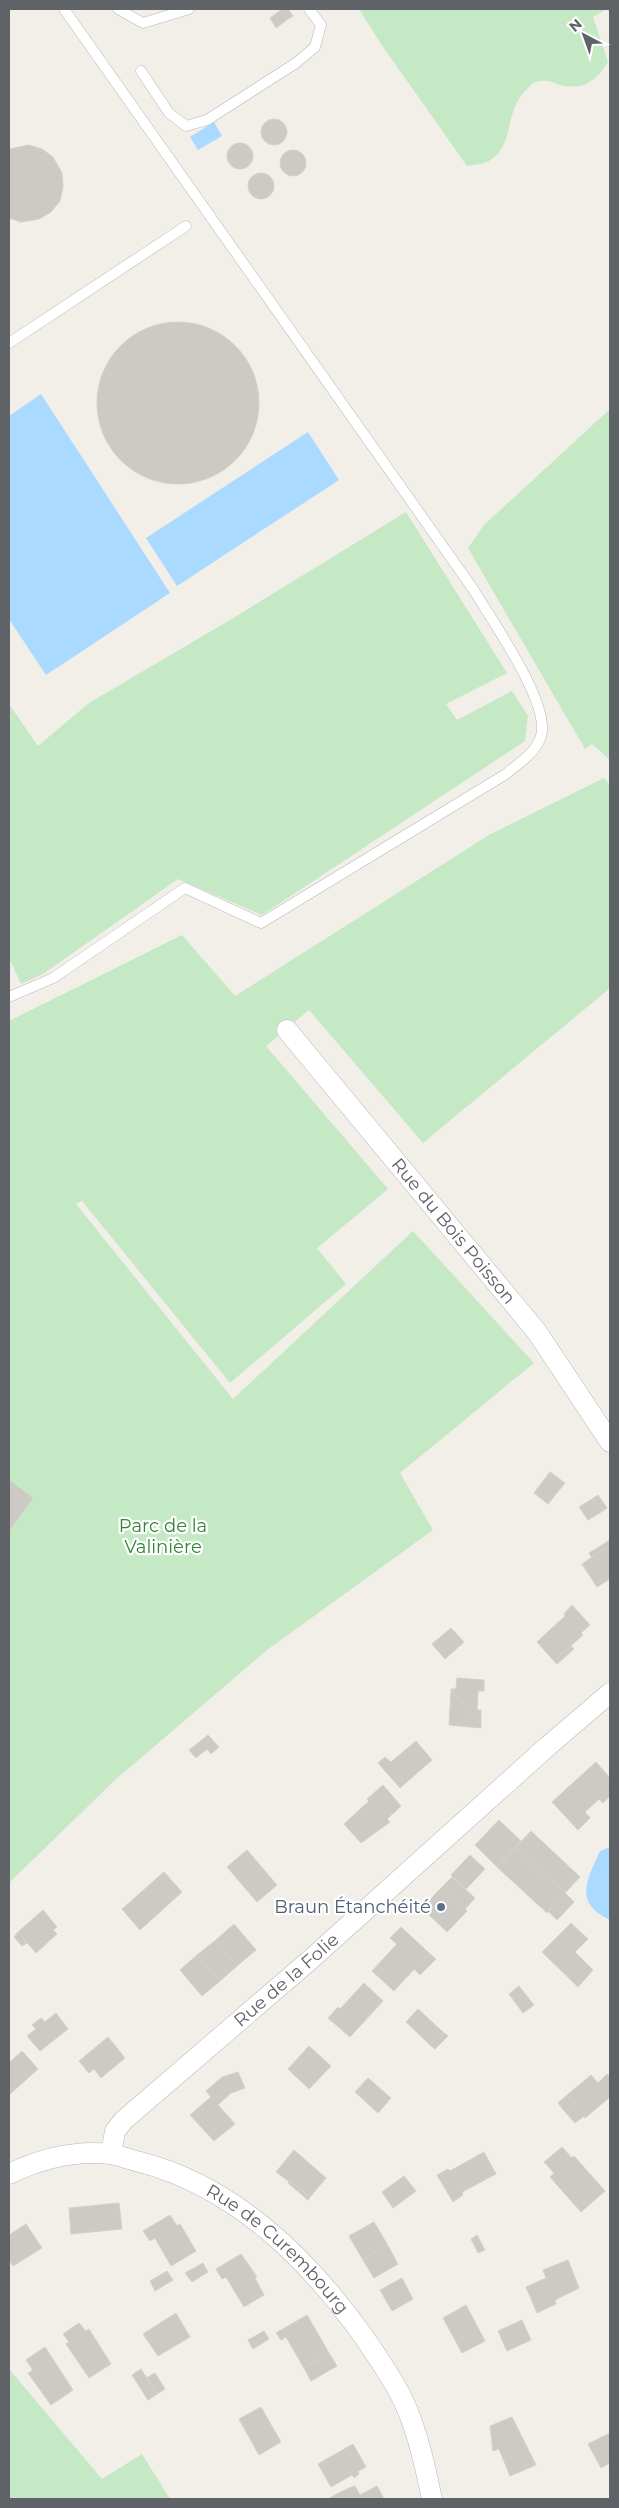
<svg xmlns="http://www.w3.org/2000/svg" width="619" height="2508" font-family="Montserrat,sans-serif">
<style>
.green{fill:#c5e8c5}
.water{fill:#aadaff}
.building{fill:#cccac5;stroke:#d6d1c6}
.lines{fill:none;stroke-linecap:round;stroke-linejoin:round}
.service-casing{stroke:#b5b8bc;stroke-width:11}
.minor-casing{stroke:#b5b8bc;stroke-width:21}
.service{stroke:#fff;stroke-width:10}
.minor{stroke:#fff;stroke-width:20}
.service-dot{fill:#5c6f8a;stroke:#fff;stroke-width:2}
.labels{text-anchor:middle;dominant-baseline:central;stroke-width:4.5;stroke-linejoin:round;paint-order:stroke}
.street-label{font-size:18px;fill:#5f6368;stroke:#fff}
.park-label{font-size:18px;fill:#348238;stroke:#fff}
.service-label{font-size:18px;fill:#4e5e75;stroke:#fff;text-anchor:end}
</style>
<rect width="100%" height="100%" fill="#f1efe8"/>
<path class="green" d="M 359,9 L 610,9 L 610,14 L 607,9 L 593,17 L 608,62 C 598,78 587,89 565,86 C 554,84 548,78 536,82 C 532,83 529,87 527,89 C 503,111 516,145 489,161 C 483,164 473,165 467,166 L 381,44 Z
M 610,409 L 610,760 L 592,744 L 585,749 L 468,548 L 484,525 Z
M 406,512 L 507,673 L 446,704 L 457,720 L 512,691 L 528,716 L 525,741 L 262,915 L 178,879 L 43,974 L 21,984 L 11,962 L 9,963 L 9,704 L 38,746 L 89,703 L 230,620 Z
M 604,778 L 610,785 L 610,988 L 423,1143 L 309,1010 L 266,1046 L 388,1189 L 317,1248 L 346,1284 L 230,1383 L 82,1201 L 76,1204 L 233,1399 L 413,1231 L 534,1363 L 400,1473 L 433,1530 L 267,1650 L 116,1779 L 9,1883 L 9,1021 L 182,935 L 235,996 L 489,835 Z
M 9,2369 L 102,2479 L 142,2454 L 170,2499 L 9,2499 Z"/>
<path class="water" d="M 214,122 L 222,136 L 198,150 L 190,137 Z
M 41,394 L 170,593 L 46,675 L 9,619 L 9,416 Z
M 308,432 L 339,480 L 177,586 L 146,538 Z
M 610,1847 L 610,1920 C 573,1903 587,1880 600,1851 Z"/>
<path class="building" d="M 288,9 L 293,16 L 288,19 L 281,10 Z
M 281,10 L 288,19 L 276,28 L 270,18 Z
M261 132a13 13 0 1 1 26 0a13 13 0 1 1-26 0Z
M227 156a13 13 0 1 1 26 0a13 13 0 1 1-26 0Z
M 29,145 L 42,149 L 53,157 L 62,173 L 63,187 L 60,201 L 51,212 L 39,219 L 21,222 L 9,218 L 9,149 Z
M280 163a13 13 0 1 1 26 0a13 13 0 1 1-26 0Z
M248 186a13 13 0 1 1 26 0a13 13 0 1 1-26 0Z
M97 403a81 81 0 1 1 162 0a81 81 0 1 1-162 0Z
M 550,1472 L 565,1483 L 548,1504 L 534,1493 Z
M 9,1480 L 33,1498 L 9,1531 Z
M 598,1495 L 607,1508 L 601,1512 L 592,1499 Z
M 592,1499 L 601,1512 L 588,1520 L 579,1507 Z
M 610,1540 L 610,1579 L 597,1587 L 582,1564 L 604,1549 L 602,1545 Z
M 602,1545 L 604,1549 L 592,1558 L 589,1553 Z
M 572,1605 L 590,1625 L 581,1633 L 583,1635 L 554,1661 L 537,1642 L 565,1616 L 564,1614 Z
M 451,1628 L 464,1642 L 445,1659 L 432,1644 Z
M 571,1646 L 574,1649 L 557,1664 L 554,1661 Z
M 457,1678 L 484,1680 L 484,1691 L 478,1691 L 477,1710 L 481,1710 L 481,1725 L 451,1691 L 451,1689 L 456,1689 Z
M 451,1691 L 481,1725 L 481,1728 L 449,1725 Z
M 208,1735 L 219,1747 L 211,1754 L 207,1749 L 196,1758 L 189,1750 Z
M 416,1741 L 432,1760 L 400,1788 L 378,1763 L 385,1757 L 391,1762 Z
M 596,1762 L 610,1778 L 610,1796 L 603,1803 L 599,1799 L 585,1812 L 590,1818 L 578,1830 L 552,1802 Z
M 383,1785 L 401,1806 L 387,1819 L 390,1822 L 361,1843 L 344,1824 L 369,1801 L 367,1799 Z
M 499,1820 L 521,1841 L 497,1867 L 475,1845 Z
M 531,1831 L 580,1877 L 565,1893 L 515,1848 Z
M 515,1848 L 565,1893 L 547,1913 L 497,1867 Z
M 247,1850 L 277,1885 L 257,1902 L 227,1867 Z
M 470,1855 L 485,1869 L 466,1889 L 451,1875 Z
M 164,1872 L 182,1892 L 140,1930 L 122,1909 Z
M 452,1877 L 475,1898 L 465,1909 L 442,1887 Z
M 442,1887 L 467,1911 L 447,1932 L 422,1908 Z
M 565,1893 L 574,1902 L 557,1920 L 548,1911 Z
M 43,1910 L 57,1927 L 53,1930 L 57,1934 L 36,1953 L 18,1932 Z
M 571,1923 L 588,1939 L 575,1952 L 593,1970 L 578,1987 L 542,1952 Z
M 234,1924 L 256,1950 L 237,1966 L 216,1940 Z
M 401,1927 L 429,1953 L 394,1991 L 372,1971 L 397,1944 L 390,1938 Z
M 18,1932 L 27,1943 L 22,1946 L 14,1937 Z
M 216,1940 L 237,1966 L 220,1981 L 197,1955 Z
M 429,1953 L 436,1959 L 420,1975 L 414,1969 Z
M 197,1955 L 220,1981 L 202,1996 L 180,1970 Z
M 364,1983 L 383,2001 L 350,2037 L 328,2018 L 338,2007 L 340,2009 Z
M 519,1986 L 534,2005 L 523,2013 L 509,1994 Z
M 418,2009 L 443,2032 L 430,2045 L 406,2022 Z
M 56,2013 L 68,2029 L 40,2051 L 27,2036 L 36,2029 L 32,2025 L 41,2018 L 45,2022 Z
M 443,2032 L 448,2036 L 435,2049 L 430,2045 Z
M 108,2037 L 125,2058 L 101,2078 L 94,2069 L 89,2073 L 79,2061 Z
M 309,2046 L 331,2066 L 309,2089 L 288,2069 Z
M 22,2051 L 38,2069 L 9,2095 L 9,2063 Z
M 238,2072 L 245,2088 L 231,2093 L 218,2105 L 235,2124 L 214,2141 L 190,2115 L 211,2097 L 206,2091 L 222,2077 Z
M 607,2074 L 610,2077 L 610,2097 L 585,2118 L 584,2116 L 575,2123 L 565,2112 L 574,2104 L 567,2095 L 591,2075 L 598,2083 Z
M 368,2078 L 391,2098 L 378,2113 L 355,2092 Z
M 567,2095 L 574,2104 L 565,2112 L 558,2103 Z
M 562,2147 L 572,2158 L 574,2156 L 605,2191 L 581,2212 L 550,2177 L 554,2173 L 544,2162 Z
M 294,2150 L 326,2178 L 310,2197 L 276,2172 Z
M 484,2152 L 496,2174 L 462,2192 L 463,2195 L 453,2202 L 437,2175 L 448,2169 L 450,2171 Z
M 404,2176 L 416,2191 L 393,2208 L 382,2192 Z
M 290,2180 L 310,2197 L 308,2200 L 288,2183 Z
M 119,2203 L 122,2229 L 71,2234 L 69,2208 Z
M 170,2215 L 177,2226 L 180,2224 L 196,2251 L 171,2266 L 155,2238 L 150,2241 L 143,2231 Z
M 374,2222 L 387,2244 L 363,2260 L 349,2236 Z
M 26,2224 L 42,2248 L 13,2266 L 9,2260 L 9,2235 Z
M 477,2235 L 485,2250 L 478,2253 L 471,2239 Z
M 387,2244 L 398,2264 L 374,2278 L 363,2260 Z
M 241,2254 L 257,2277 L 255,2278 L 264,2295 L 244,2307 L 226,2277 L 222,2279 L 216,2269 Z
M 568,2260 L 579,2288 L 555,2300 L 556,2304 L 537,2313 L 526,2287 L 546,2278 L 543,2270 Z
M 203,2263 L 208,2272 L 192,2282 L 185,2273 Z
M 167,2271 L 173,2280 L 155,2291 L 150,2281 Z
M 402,2278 L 413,2299 L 392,2311 L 380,2290 Z
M 466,2305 L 485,2341 L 462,2353 L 443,2318 Z
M 176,2313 L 190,2337 L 158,2356 L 143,2334 Z
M 307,2315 L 329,2353 L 304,2368 L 286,2337 L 281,2340 L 276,2333 Z
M 522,2320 L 531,2340 L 507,2351 L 498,2331 Z
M 79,2323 L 86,2331 L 89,2329 L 111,2364 L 89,2378 L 66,2344 L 69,2342 L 63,2334 Z
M 264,2331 L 269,2339 L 253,2349 L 248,2340 Z
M 45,2347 L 73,2390 L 51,2405 L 28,2373 L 33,2370 L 26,2360 Z
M 329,2353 L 337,2366 L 311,2381 L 304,2368 Z
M 141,2369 L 157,2394 L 148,2400 L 132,2375 Z
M 155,2373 L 165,2389 L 157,2394 L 146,2378 Z
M 261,2407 L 281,2442 L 259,2455 L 239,2419 Z
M 512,2417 L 536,2465 L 510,2476 L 499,2449 L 493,2451 L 490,2426 Z
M 610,2433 L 610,2463 L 601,2468 L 588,2444 Z
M 353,2444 L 366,2467 L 358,2471 L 359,2474 L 354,2478 L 352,2475 L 331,2487 L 318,2464 Z
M 355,2486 L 360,2495 L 377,2486 L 384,2499 L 354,2499 L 349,2488 Z
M 349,2488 L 354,2499 L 328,2499 L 335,2495 Z"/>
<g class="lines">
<g class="service-casing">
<path id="service" d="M 118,9 L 143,23 L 189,9
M 141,71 L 169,113 L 186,126 L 207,120 L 296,63 L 315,47 L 321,25 L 309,9
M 9,343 L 186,226
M 9,997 L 53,978 L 185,888 L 261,923 L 506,774 C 519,763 536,753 541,736 C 551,704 491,619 473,589 L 64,9"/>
</g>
<g class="minor-casing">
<g id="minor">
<path id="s1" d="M 287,1030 L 537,1332 L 610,1442"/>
<path id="s2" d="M 111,2154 L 115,2131 L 124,2120 L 310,1960 L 548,1746 L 610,1693"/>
<path id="s3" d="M 9,2174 C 40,2159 76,2150 111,2154 C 121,2156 131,2160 140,2162 C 236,2187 308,2259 364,2337 C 378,2358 393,2379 404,2402 C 418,2433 425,2466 432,2499"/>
</g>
</g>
<use href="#service" class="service"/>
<use href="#minor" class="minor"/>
</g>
<circle class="service-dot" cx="441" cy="1907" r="5"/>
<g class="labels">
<g class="street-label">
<text stroke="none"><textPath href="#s1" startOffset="261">Rue du Bois Poisson</textPath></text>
<text stroke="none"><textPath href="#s2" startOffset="252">Rue de la Folie</textPath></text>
<text stroke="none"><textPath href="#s3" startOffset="301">Rue de Curembourg</textPath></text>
</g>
<g class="park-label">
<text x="163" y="1526">Parc de la<tspan x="163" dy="21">Valinière</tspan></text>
</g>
<g class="service-label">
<text x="431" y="1907">Braun Étanchéité</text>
</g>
</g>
<rect width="619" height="2508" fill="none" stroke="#5f6368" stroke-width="20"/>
<g transform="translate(584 35) rotate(319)" stroke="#ffffff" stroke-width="4" paint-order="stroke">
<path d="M0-4L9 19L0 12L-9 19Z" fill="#5f6368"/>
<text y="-8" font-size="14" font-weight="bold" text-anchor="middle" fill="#5f6368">N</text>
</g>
</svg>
